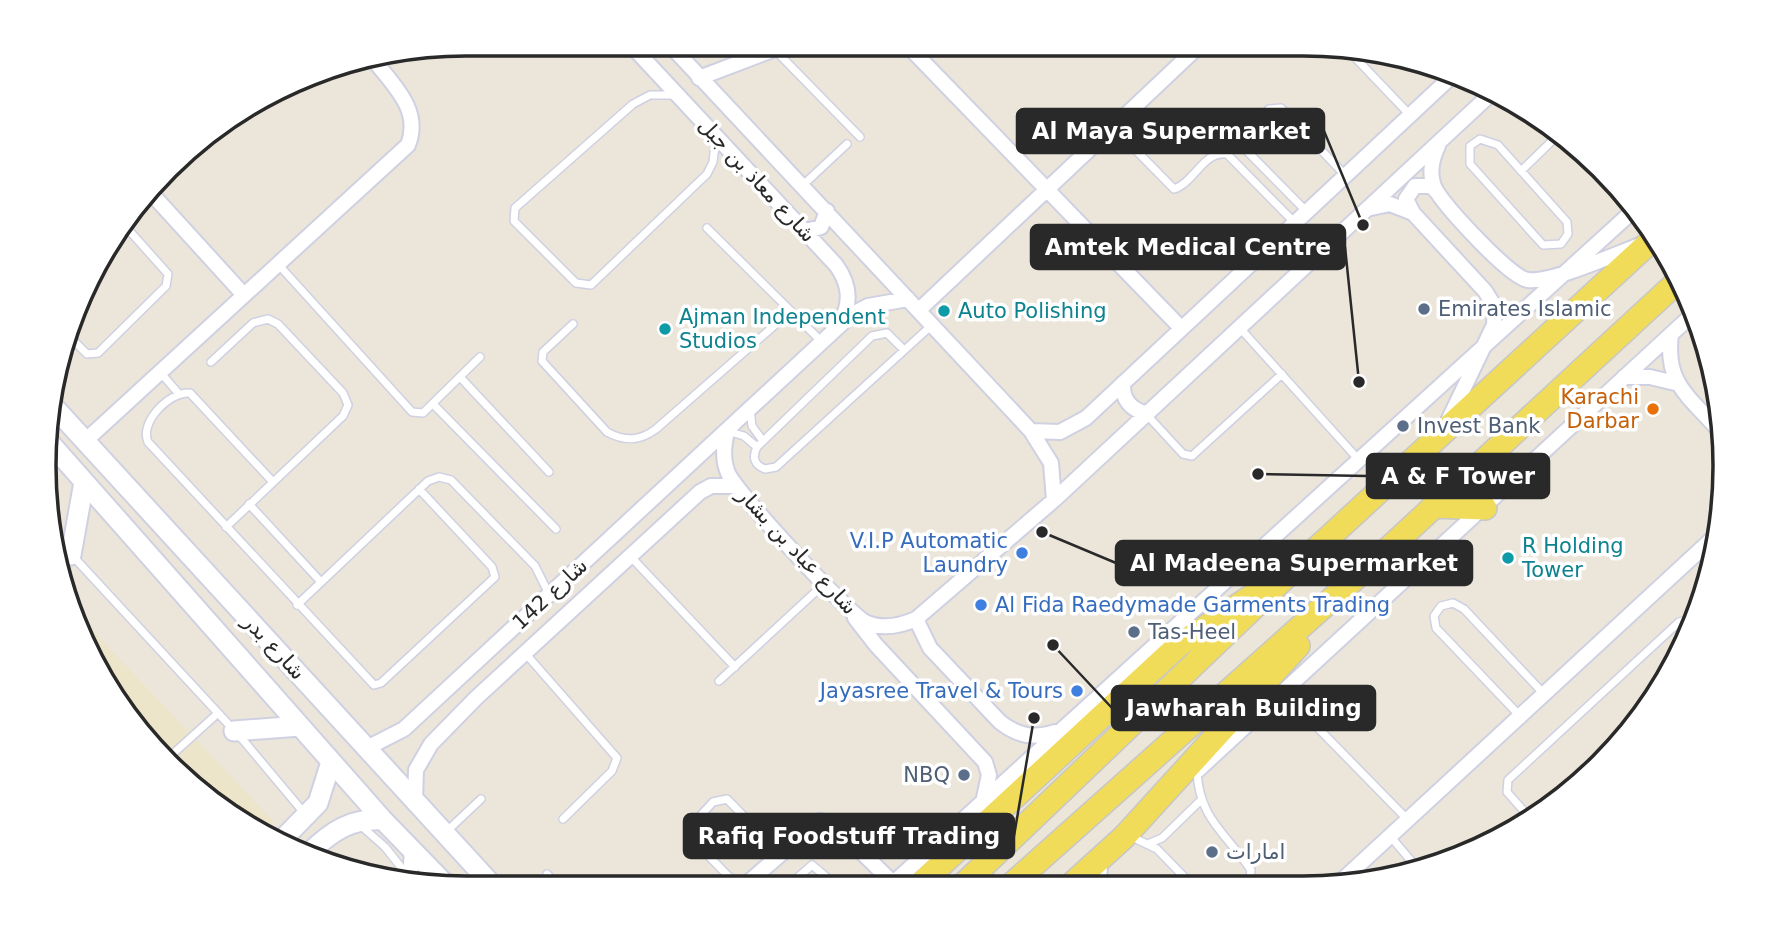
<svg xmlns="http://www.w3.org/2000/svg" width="1769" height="932" font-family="'DejaVu Sans',Vazirmatn,sans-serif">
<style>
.education{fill:#ede5c9}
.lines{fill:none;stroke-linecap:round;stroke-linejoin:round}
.lane-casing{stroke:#cfd1e2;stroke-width:10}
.street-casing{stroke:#cfd1e2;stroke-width:18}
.secondary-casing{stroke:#cfd1e2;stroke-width:23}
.primary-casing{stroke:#c7c7c7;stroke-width:26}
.lane{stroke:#fff;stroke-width:7}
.street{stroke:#fff;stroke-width:14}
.secondary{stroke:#fff;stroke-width:19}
.primary{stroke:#f1dc59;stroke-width:23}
.service-dot{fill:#5c6f8a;stroke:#fff;stroke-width:2.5}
.culture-dot{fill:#0f9aa8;stroke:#fff;stroke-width:2.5}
.food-dot{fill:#e8710a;stroke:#fff;stroke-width:2.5}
.shop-dot{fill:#3f7fe0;stroke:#fff;stroke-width:2.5}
.labels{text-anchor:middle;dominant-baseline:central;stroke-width:7;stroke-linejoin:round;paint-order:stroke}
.street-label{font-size:21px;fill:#292929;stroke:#fff}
.service-label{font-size:21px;fill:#4e5e75;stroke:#fff;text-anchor:start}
.culture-label{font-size:21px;fill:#0d838f;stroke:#fff;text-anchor:start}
.food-label{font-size:21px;fill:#c56008;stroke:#fff;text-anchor:end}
.shop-label{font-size:21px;fill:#366cbe;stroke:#fff;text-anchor:end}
.rim{fill:none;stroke:#292929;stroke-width:3.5}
.leader{fill:none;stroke:#292929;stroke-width:2.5}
.callout-dot{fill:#292929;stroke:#fff;stroke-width:2.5}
.callout{fill:#292929;stroke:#292929;stroke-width:2.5}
.callout-label{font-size:23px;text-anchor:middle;font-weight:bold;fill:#fff}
</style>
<rect width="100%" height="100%" fill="#ebe5da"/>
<path class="education" d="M 76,613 L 274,822 L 262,833 L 167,764 L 87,652 Z"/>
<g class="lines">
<g class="lane-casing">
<path id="lane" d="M 1347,49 L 1410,115
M 775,50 L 860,137
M 673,95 L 650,95 L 633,104 L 515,208 L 514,221 L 576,283 L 591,285 L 707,174 L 713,162 L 716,137
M 1113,127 L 1174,189 C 1194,183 1204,150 1227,154 L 1294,222
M 1480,139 L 1498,145 L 1567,222 L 1568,234 L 1561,244 L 1543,245 L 1470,164 L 1470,146 Z
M 1521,171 L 1555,138
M 802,186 L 847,144
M 1306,211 L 1239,143 L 1241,136 L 1269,109 L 1281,108 L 1345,175
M 707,228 L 822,342
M 277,263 L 412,412 L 423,413 L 480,357
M 573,324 L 543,352 L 542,361 L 607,432 C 625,442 640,441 656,429 L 791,311
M 1239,327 L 1358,459
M 68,335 L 87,354 L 98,353 L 166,286 L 168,274 L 127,228 L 121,226
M 904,350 L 887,333 L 872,336 L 757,447 C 752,457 754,465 765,469 L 776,467 C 828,420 880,373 932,325
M 211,362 L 253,323 L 268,319 L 278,324 L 343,393 L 348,405 L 343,416 L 226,527
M 160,372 L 179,394
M 460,377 L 549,472
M 433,404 L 556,529
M 750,410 L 752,426 L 763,441
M 1147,415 L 1183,454 L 1192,456 L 1282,374
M 727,431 L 744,436 L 757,447
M 273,482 L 190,393 C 170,391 139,422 148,442 L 374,685 L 381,683 L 495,577 L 492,567 L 419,489
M 249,504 L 321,582
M 57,539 L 243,740 L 305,814
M 630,556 L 735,667
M 297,605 L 428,481 L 439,477 L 451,480 L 535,566 L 549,594
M 525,653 L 617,758 L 612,771 L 563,819
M 719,681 L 824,584
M 1520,716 L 1436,628 L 1434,616 L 1441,606 L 1453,603 L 1464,609 L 1544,694
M 1318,728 L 1407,819
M 165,761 L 217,714
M 1197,771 C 1199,819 1226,833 1251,870 L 1250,877 L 1242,885
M 1530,818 L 1507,792 L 1508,780 L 1679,622 L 1691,619
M 359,824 L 385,847 L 408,876
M 447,831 L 481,799
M 1390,836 L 1418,869
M 1132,837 L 1157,849 L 1192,885
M 1150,843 L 1162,838 L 1200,801
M 547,874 L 560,887
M 738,886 L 689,836 L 689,828 L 713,802 L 727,799 L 780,853
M 788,886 L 812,865 L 830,880 L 832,886"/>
</g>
<g class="street-casing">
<path id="street" d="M 630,44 L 836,265 C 849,283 852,301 841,321
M 669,44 L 1031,431 L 1051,463 L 1054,500
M 906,44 L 1181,328
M 699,78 L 788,44
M 1438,146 C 1431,160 1428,178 1437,192 C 1448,209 1510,278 1528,280 C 1552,283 1615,254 1640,245
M 151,193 L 243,294
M 1371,208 L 1390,204 L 1413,213 L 1485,291 L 1495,307 L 1494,325 L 1448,421
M 1413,213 L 1406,199 L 1415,186 L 1431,186 L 1437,192
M 806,231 L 821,227 L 827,211
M 919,310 L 1200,45
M 1671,334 C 1665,381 1686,394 1715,426
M 1624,377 L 1650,377 L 1675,383
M 1123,383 C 1122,399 1130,409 1145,413
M 727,431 C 724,445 722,459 728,473 C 735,491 847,612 865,622 C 882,630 900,626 916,619 L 1054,500 L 1494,91
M 1031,431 L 1060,432 L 1086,418 L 1451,77
M 84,442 L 408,145 C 422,110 393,85 373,59
M 855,618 L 876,645 L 985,762 L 989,775 L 984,798
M 916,619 L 930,648 L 1000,722 C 1018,736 1033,739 1055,732
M 367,748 L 404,729 L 851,315 L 868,306 L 908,299
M 1198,770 L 1693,314
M 415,800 L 416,770 L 431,744 L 476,698 L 700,492 L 711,486 L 735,486
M 410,880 L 412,850
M 1098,885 L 1101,859
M 1337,885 L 1712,539
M 744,886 L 819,821 L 832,823 L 893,883
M 890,886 L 1634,210"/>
</g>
<g class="secondary-casing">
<path id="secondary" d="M 53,406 L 494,887
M 50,443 L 383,820 L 448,887
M 71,555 L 84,482
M 234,731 L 300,726
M 278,844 L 318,803 L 331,762
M 309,853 C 332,831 351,818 383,820"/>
</g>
<g class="primary-casing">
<path id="primary" d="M 1433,506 L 1485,508
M 1071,885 L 1124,837 L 1298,646
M 918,886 L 1179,645 L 1255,594
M 962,886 L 1277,585 L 1651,241
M 1010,886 L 1388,549 L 1676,283"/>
</g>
<use href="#lane" class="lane"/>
<use href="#street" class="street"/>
<use href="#secondary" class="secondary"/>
<use href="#primary" class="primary"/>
</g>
<g class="service-dot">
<circle cx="1424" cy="309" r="7"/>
<circle cx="1403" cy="426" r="7"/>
<circle cx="1134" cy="632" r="7"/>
<circle cx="964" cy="775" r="7"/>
<circle cx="1212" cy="852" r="7"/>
</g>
<g class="culture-dot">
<circle cx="944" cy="311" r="7"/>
<circle cx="665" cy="329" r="7"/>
<circle cx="1508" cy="558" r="7"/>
</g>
<circle class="food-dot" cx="1653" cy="409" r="7"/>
<g class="shop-dot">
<circle cx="1022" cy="553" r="7"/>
<circle cx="981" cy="605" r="7"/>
<circle cx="1077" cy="691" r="7"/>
</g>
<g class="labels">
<g class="street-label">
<text transform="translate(757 180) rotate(47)">شارع معاذ بن جبل</text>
<text transform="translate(797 551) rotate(47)">شارع عباد بن بشار</text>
<text transform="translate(550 594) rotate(-43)">شارع 142</text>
<text transform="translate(274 647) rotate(47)">شارع بدر</text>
</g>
<g class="service-label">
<text x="1438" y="309">Emirates Islamic</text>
<text x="1417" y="426">Invest Bank</text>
<text x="1148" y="632">Tas-Heel</text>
<text x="950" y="775" text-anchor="end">NBQ</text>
<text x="1226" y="852">امارات</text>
</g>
<g class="culture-label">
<text x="958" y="311">Auto Polishing</text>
<text x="679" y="317">Ajman Independent<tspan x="679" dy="24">Studios</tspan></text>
<text x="1522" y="546">R Holding<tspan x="1522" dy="24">Tower</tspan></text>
</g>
<g class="food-label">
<text x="1639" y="397">Karachi<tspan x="1639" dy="24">Darbar</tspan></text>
</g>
<g class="shop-label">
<text x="1008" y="541">V.I.P Automatic<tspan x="1008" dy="24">Laundry</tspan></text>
<text x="995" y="605" text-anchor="start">Al Fida Raedymade Garments Trading</text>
<text x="1063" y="691">Jayasree Travel &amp; Tours</text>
</g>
</g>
<path d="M0 0H1769V932H0ZM466 56H1303A410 410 0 0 1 1713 466V466A410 410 0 0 1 1303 876H466A410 410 0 0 1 56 466V466A410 410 0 0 1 466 56Z" fill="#fff" fill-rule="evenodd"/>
<path class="rim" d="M466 56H1303A410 410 0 0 1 1713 466V466A410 410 0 0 1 1303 876H466A410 410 0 0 1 56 466V466A410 410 0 0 1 466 56Z"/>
<path class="leader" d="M1363 225L1324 131M1359 382L1345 247M1258 474L1367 476M1042 532L1116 563M1053 645L1112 708M1034 718L1014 836"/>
<g class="callout-dot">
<circle cx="1363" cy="225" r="7"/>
<circle cx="1359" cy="382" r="7"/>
<circle cx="1258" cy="474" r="7"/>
<circle cx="1042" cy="532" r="7"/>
<circle cx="1053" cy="645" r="7"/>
<circle cx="1034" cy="718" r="7"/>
</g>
<g class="callout">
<rect x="1017" y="109" width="307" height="44" rx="7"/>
<rect x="1031" y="225" width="314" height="44" rx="7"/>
<rect x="1367" y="454" width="182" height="44" rx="7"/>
<rect x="1116" y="541" width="356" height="44" rx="7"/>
<rect x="1112" y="686" width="263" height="44" rx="7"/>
<rect x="684" y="814" width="330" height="44" rx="7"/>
</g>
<g class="callout-label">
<text x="1171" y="139">Al Maya Supermarket</text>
<text x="1188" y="255">Amtek Medical Centre</text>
<text x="1458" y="484">A &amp; F Tower</text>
<text x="1294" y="571">Al Madeena Supermarket</text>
<text x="1244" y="716">Jawharah Building</text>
<text x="849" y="844">Rafiq Foodstuff Trading</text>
</g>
</svg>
